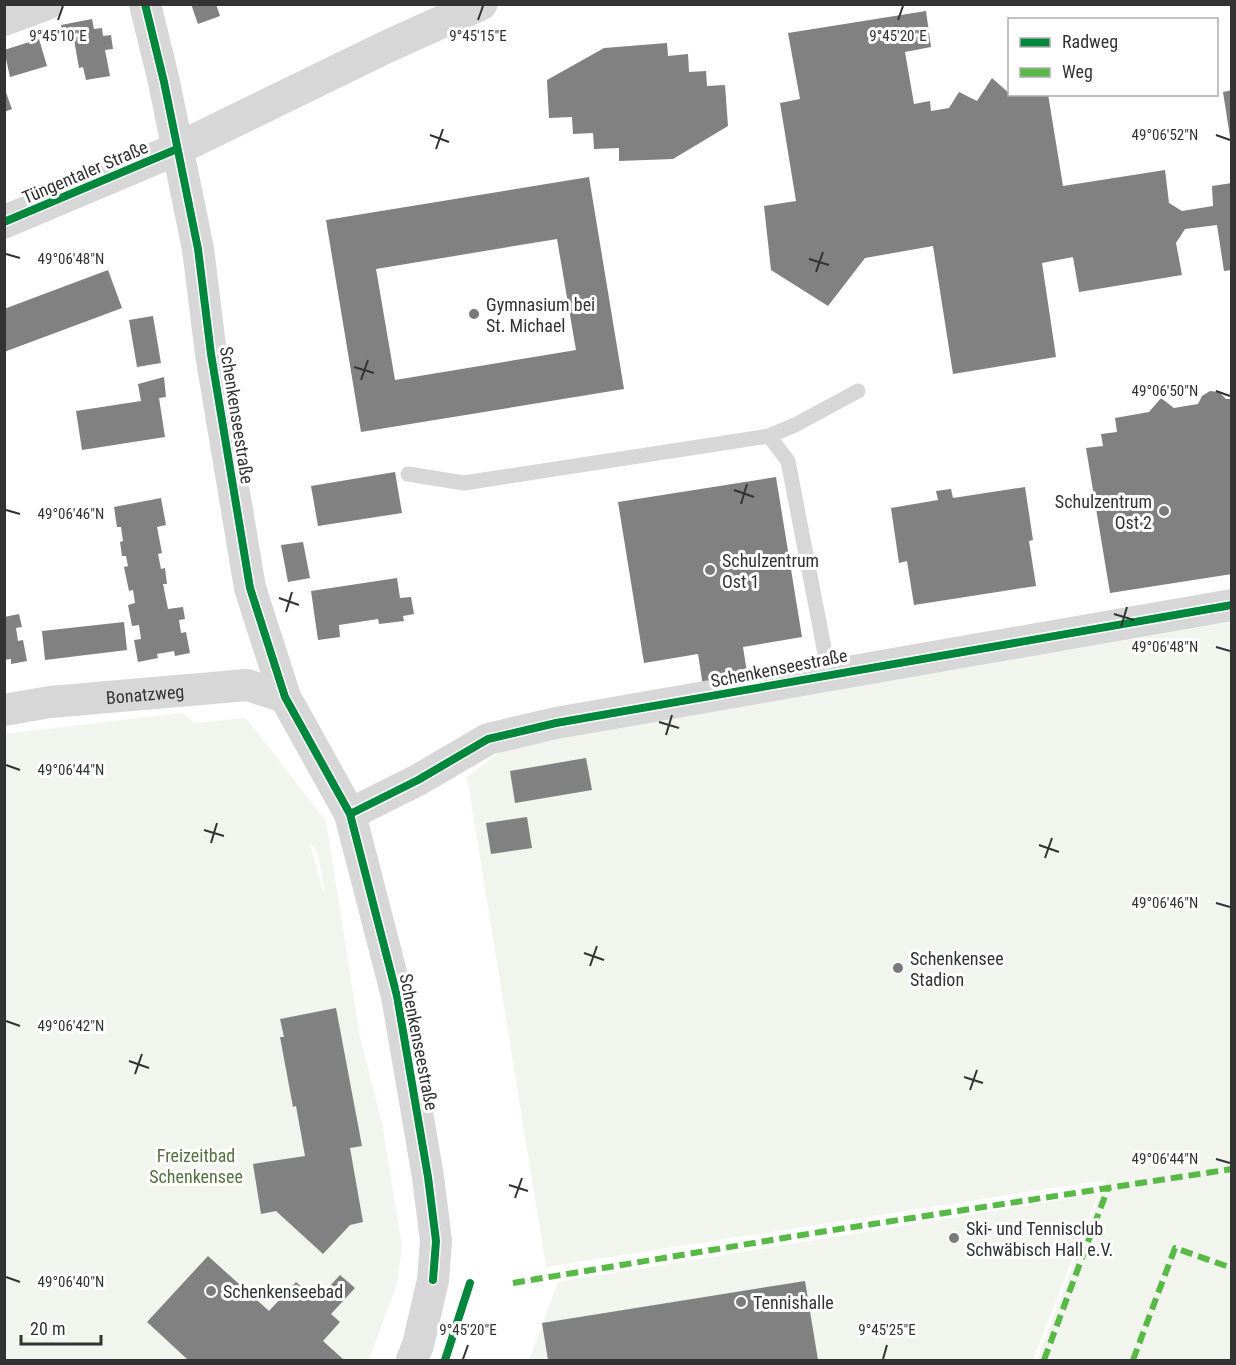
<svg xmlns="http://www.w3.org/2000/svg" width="1236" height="1365" font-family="'Roboto Condensed',sans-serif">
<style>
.green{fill:#f1f5ed;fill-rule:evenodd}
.building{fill:#818181;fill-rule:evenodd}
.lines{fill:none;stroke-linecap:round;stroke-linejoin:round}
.service{stroke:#d7d7d7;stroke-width:15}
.minor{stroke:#d7d7d7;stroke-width:32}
.tertiary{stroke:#d7d7d7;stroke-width:33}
.quiet{stroke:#58b947;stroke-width:6;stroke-dasharray:12 6;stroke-linecap:butt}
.cycleway-casing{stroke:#fff;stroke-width:11}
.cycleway{stroke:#00873e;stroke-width:8}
.ticks{fill:none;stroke:#333;stroke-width:2}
.poi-dot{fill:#7a7a7a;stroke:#fff;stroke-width:2}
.labels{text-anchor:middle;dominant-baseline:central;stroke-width:6;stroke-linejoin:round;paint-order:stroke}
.street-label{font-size:18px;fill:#333;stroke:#fff}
.poi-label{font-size:18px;fill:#333;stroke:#fff;text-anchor:start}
.park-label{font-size:18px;fill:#56703f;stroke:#fff}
.ticks-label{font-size:15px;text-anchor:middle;fill:#333;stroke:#fff;stroke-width:6;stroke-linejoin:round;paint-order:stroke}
</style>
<rect width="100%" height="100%" fill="#fff"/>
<path class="green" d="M 1231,622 L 1231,1360 L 1037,1360 L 1105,1180 L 546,1267 L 467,777 L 506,747 Z
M 182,713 L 195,723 L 246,718 L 326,821 L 360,1037 L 382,1123 L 402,1246 L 397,1284 L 369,1360 L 5,1360 L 4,734 ZM 309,842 L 318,853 L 325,896 Z
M 1098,1194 L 1033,1360 L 529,1360 L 558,1282 Z"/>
<path class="building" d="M 191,4 L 216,4 L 220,16 L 198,24 Z
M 926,11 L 931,47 L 905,52 L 914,104 L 930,101 L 931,111 L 949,108 L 959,92 L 977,101 L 992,78 L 1010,94 L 1048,94 L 1063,186 L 1165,170 L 1169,203 L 1182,211 L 1213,206 L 1212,186 L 1232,183 L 1232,270 L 1224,271 L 1217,225 L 1185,229 L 1176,243 L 1182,275 L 1079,292 L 1073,257 L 1042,263 L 1056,357 L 953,374 L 933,246 L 865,258 L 828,306 L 771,270 L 764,206 L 796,201 L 780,103 L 800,99 L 788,33 Z
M 92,19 L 94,29 L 102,28 L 103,36 L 111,35 L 113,49 L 105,50 L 110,76 L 86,80 L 83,67 L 79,68 L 73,34 L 63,36 L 61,25 Z
M 39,39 L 47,66 L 10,77 L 4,50 Z
M 667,43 L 668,56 L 688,54 L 689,72 L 706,71 L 707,86 L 725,85 L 728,126 L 673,159 L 619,161 L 619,148 L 594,149 L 593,133 L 573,134 L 572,117 L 549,118 L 547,80 L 604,48 Z
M 4,87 L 12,109 L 4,112 Z
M 1232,90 L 1232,137 L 1230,137 L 1223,92 Z
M 589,177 L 624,389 L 361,432 L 326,220 ZM 557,239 L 576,350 L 395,380 L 376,269 Z
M 108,270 L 122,308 L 4,352 L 4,309 Z
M 153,316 L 161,363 L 137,367 L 129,320 Z
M 164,377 L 166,397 L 159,398 L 165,437 L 82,450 L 76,411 L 141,401 L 138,384 Z
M 1210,391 L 1219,392 L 1226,399 L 1232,399 L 1232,574 L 1110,593 L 1086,448 L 1103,446 L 1101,434 L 1117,432 L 1115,418 L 1149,412 L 1161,398 L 1174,408 L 1198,404 L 1202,396 Z
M 395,472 L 402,513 L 318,526 L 311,486 Z
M 776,477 L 802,637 L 743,647 L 748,679 L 703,686 L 698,654 L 644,663 L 618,502 Z
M 1025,487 L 1033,540 L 1029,541 L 1036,586 L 914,605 L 907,561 L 899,563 L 891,508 L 938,500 L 936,491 L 951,489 L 953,498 Z
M 161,498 L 166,525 L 157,527 L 162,553 L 158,554 L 161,569 L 165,568 L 167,584 L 163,584 L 168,609 L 183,607 L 185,619 L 179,620 L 181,633 L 186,632 L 190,653 L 175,656 L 174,651 L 157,654 L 158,658 L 138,662 L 134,640 L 141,639 L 139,625 L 132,626 L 128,605 L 135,603 L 133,590 L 129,591 L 124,567 L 128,566 L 126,556 L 122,556 L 120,542 L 123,541 L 121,527 L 117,527 L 114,507 Z
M 303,542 L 310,578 L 288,582 L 281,545 Z
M 397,578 L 400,598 L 411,597 L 414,614 L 403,616 L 404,621 L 379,624 L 378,619 L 339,625 L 340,637 L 318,640 L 311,591 Z
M 19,614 L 22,627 L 16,628 L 18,641 L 23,640 L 27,661 L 11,664 L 11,659 L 4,660 L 4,617 Z
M 124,622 L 127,650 L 45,660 L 42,631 Z
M 586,758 L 592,790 L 515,803 L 510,771 Z
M 527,817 L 532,848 L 491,854 L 486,823 Z
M 336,1008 L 362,1146 L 350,1148 L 363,1222 L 350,1225 L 323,1254 L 276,1211 L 261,1214 L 253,1164 L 305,1156 L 296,1106 L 293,1107 L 280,1037 L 284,1037 L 280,1019 Z
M 208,1256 L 269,1311 L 296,1282 L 317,1300 L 340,1275 L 355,1288 L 331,1314 L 340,1322 L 323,1341 L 344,1360 L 186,1360 L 187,1359 L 147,1322 Z
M 805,1281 L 818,1360 L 548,1360 L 542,1323 Z"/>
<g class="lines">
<path class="service" d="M 769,436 L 795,425 L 858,391
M 408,474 L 464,483 L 769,436 L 788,461 L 829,674"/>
<g class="minor">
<path d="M 145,4 L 164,82 L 198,249 L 211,354 L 250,588 L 285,697 L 350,814 L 397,996 L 428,1177 L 436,1241 L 433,1280 L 418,1345 L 412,1360"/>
<path d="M 4,20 L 47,4"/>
<path id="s1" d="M 4,710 L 50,702 L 247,685 L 285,697"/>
<path d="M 350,814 L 418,780 L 488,739 L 556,723 L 1232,605"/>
</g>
<path class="tertiary" d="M 4,222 L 177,149 L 384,48 L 481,4"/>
<path class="quiet" d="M 513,1283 L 814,1233 L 1232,1169
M 1044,1360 L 1108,1188
M 1133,1360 L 1175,1248 L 1232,1268"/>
<g class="cycleway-casing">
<path id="cycleway" d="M 145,4 L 164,82 L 198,249 L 211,354 L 250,588 L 285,697 L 350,814 L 397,996 L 428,1177 L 436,1241 L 433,1280
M 4,222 L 177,149
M 350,814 L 418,780 L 488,739 L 556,723 L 1232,605
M 445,1360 L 470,1283"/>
</g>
<use href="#cycleway" class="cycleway"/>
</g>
<path class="ticks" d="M 58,20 L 63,6M 478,20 L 483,6M 898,20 L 903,6M 430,135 L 449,142M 1216,135 L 1230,140M 436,149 L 443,129M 6,254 L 20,258M 809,259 L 829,265M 816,272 L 823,252M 354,367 L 374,373M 361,380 L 368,360M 1216,391 L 1230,396M 734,490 L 754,497M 741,504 L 747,484M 6,510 L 20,514M 279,598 L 299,605M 286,612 L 292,592M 1114,614 L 1134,620M 1121,627 L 1127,607M 1216,647 L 1230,651M 659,722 L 679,728M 666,735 L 672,715M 6,765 L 20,770M 204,830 L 224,836M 211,843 L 217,823M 1039,845 L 1059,852M 1045,858 L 1052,838M 1216,903 L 1230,907M 584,953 L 604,960M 590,966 L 597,946M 6,1021 L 20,1026M 129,1061 L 149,1068M 135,1074 L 142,1054M 964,1077 L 983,1083M 970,1090 L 977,1070M 1216,1159 L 1230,1163M 509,1185 L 528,1191M 515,1198 L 522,1178M 6,1277 L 20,1282M 463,1359 L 468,1345M 883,1359 L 887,1345"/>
<g class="poi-dot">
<circle cx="474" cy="314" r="6"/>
<circle cx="1164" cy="511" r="6"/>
<circle cx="710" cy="570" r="6"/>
<circle cx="898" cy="968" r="6"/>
<circle cx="954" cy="1238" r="6"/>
<circle cx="211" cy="1291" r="6"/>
<circle cx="741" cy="1302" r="6"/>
</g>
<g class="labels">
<g class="street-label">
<text transform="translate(85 172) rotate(-23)">Tüngentaler Straße</text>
<text transform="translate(237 415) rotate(81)">Schenkenseestraße</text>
<text transform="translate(779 668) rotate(-11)">Schenkenseestraße</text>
<text stroke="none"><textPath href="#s1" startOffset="142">Bonatzweg</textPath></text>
<text transform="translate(419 1042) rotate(79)">Schenkenseestraße</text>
</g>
<g class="poi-label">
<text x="486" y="304">Gymnasium bei<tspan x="486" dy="21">St. Michael</tspan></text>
<text x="1152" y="501" text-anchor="end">Schulzentrum<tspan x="1152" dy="21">Ost 2</tspan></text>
<text x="722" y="560">Schulzentrum<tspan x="722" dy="21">Ost 1</tspan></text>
<text x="910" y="958">Schenkensee<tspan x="910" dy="21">Stadion</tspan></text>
<text x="966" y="1228">Ski- und Tennisclub<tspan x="966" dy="21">Schwäbisch Hall e.V.</tspan></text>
<text x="223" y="1291">Schenkenseebad</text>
<text x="753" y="1302">Tennishalle</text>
</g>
<g class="park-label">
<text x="196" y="1155">Freizeitbad<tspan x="196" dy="21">Schenkensee</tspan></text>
</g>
</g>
<g class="ticks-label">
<text x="58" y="41">9°45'10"E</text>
<text x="478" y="41">9°45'15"E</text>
<text x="898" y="41">9°45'20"E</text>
<text x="1165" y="140">49°06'52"N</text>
<text x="71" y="264">49°06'48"N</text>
<text x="1165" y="396">49°06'50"N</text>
<text x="71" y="519">49°06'46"N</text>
<text x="1165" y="652">49°06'48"N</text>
<text x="71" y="775">49°06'44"N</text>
<text x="1165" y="908">49°06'46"N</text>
<text x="71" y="1031">49°06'42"N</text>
<text x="1165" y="1164">49°06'44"N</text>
<text x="71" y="1287">49°06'40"N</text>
<text x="468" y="1335">9°45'20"E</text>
<text x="887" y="1335">9°45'25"E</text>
</g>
<rect width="1236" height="1365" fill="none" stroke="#333333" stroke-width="12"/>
<rect x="1008" y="18" width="210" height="78" fill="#ffffff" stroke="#adadad" stroke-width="1.5"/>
<rect x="1020" y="38" width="30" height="9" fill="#00873e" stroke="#adadad" stroke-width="1.5"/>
<text x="1062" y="48" font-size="18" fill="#333333">Radweg</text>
<rect x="1020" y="68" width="30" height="9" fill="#58b947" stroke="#adadad" stroke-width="1.5"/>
<text x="1062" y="78" font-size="18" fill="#333333">Weg</text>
<path d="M21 1335v9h80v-9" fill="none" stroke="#333333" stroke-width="3"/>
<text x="30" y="1335" font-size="18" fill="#333333" stroke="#ffffff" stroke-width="4.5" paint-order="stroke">20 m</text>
</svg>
